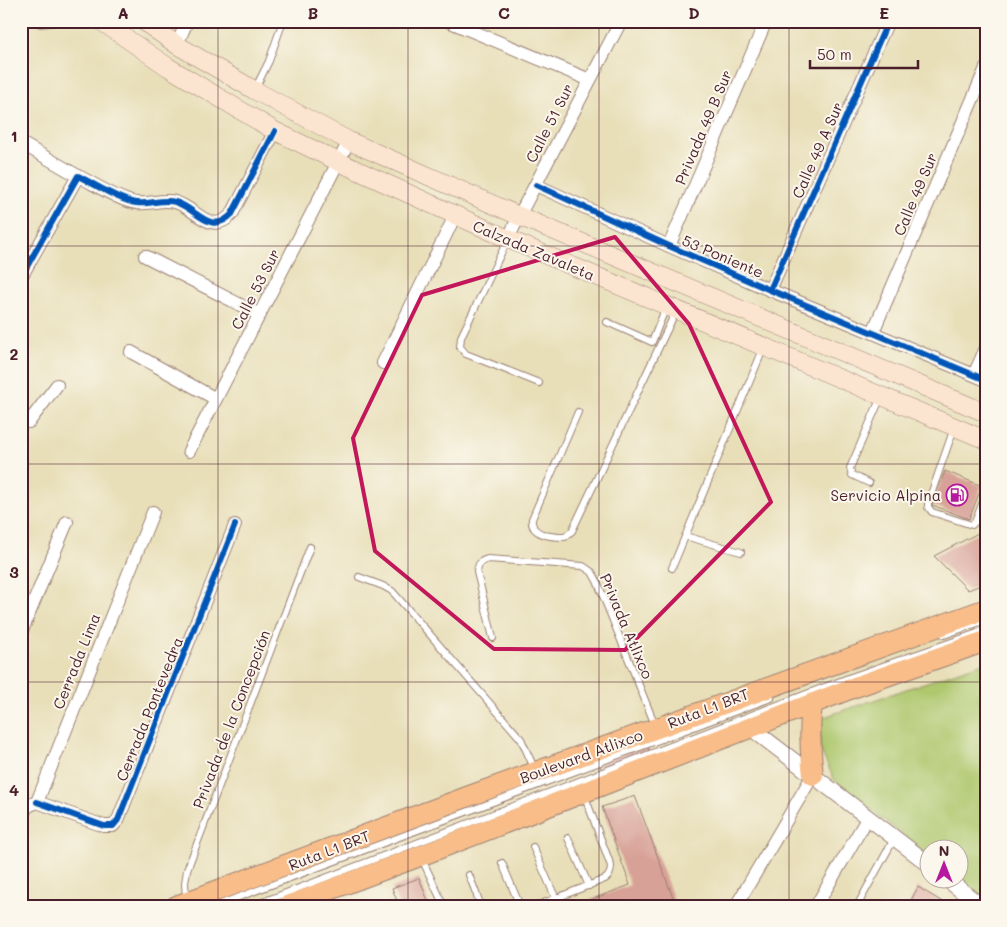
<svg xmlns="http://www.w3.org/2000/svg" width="1007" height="927" font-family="Mali,sans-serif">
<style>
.green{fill:#afc86e;stroke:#7c744c}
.building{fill:#d8a197}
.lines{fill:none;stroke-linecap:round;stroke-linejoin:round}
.service-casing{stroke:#997f72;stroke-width:8}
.minor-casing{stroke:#997f72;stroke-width:14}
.tertiary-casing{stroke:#997f72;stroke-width:17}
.secondary-casing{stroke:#997f72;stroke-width:19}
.primary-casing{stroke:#997f72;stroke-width:22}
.service{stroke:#fff;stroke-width:6}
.minor{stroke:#fff;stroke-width:12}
.tertiary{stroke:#fff;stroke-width:15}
.secondary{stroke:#fce5d0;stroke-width:18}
.primary{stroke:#f8bd89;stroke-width:20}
.cycleway-casing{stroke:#fbf7ec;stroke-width:9}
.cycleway{stroke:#0057b8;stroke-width:6}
.marked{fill:none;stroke:#c2185b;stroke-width:4;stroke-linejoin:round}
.grid{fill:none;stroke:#4a1f2b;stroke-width:1;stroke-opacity:0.55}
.labels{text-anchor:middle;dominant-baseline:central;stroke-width:4;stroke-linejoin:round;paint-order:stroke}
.street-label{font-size:15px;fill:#4a1f2b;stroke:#fbf7ec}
.poi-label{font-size:15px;fill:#4a1f2b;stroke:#fbf7ec;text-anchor:end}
.neatline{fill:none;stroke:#4a1f2b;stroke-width:2}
.grid-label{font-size:16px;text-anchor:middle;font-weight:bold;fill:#4a1f2b}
</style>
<rect width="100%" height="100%" fill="#fbf7ec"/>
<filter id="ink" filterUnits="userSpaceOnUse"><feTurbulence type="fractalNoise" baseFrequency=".02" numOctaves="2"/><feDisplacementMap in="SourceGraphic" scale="10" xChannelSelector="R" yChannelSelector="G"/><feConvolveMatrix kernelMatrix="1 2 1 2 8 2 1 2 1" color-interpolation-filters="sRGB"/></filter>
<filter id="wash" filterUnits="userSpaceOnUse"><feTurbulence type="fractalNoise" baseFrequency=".0096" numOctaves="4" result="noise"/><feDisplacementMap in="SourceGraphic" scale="20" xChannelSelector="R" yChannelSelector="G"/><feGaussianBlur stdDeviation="1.12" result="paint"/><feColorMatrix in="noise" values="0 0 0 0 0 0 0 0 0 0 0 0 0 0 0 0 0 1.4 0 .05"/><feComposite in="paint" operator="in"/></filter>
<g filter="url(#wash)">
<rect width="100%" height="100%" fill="#e8dfb9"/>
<path class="green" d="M 986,662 L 986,900 L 960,879 L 960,850 L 930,850 L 929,856 L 835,781 L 820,749 L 821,718 Z"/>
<g id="blocks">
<path class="building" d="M 945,471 L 982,486 L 969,519 L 932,505 Z
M 986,529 L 986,583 L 968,590 L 934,556 Z
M 647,745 L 650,753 L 602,770 L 599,763 Z
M 635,796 L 675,903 L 666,906 L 574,906 L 630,885 L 602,807 Z
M 419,878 L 430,906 L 399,906 L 392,888 Z
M 918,887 L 949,906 L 908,906 Z"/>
</g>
</g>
<g filter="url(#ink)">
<use href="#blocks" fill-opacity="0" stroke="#997f72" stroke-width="1"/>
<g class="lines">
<g class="service-casing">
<path id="service" d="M 34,21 L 41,24 L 63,21
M 255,89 L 269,61 L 283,21
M 507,241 L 461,337 L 460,347 L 466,354 L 539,383
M 607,322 L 652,342 L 666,307
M 578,412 L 532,519 C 530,535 551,537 565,537 L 572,531 L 676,311
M 954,428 L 928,503 L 928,507 L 932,512 L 972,525 L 975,522 L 986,494
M 869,483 L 852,475 L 850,468 L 881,397
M 685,536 L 741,552
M 672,568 L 764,347
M 359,577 L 383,586 L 392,591 L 521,739 L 535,770
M 944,635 L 986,620
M 493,638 L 477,572 C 478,564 480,561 488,559 L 583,566 L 592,572 L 597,581 L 655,725
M 568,838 L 589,886
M 533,847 L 556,899
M 421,857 L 444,906
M 502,863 L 520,906
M 469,875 L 481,906
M 186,898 L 185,883 L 187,870 L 310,547
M 215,906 L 771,698
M 252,906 L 851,677 L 986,630
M 536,906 L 605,879 C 610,876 611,872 611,866 L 584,794
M 857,906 L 894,839"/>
</g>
<g class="minor-casing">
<path id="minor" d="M 448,21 L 590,80
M 177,45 L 187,21
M 21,143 L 78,176
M 536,185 L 669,246 L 770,290 L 986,380
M 508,239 L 519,216 L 621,21
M 669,246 L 766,21
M 145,256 L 260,315
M 21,277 L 78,176 C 93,183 122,202 137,203 C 150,205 163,198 175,202 C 197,208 210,237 232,214 L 275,131
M 770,290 L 888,21
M 873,332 L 986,68
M 131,352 L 216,399
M 383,363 L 455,216
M 974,375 L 986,348
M 21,422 L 29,422 L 57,385
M 189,451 L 349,141
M 21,633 L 67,522
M 37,802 L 104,826 L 113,826 L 118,820 L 235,525
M 21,815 L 28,806 L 37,802 L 153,512
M 736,906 L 813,775
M 816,906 L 868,817"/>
</g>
<g class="tertiary-casing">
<path id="tertiary" d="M 751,728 L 930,865
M 948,880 L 981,906"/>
</g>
<g class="secondary-casing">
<path id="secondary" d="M 101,21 L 168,67 L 275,131 L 339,162 L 508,239 L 986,440
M 143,21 L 177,45 L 254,90 L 349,141 L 519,216 L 986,413"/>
</g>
<g class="primary-casing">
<path id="primary" d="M 812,704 C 809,728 810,750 813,775
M 176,906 L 472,795 L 986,609
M 287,906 L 420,856 L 855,687 L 986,641"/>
</g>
<use href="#service" class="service"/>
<use href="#minor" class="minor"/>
<use href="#tertiary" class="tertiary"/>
<use href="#secondary" class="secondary"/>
<use href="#primary" class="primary"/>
<g class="cycleway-casing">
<path id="cycleway" d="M 536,185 L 669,246 L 770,290 L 986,380
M 21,277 L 78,176 C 93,183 122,202 137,203 C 150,205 163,198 175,202 C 197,208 210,237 232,214 L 275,131
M 770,290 L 888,21
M 37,802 L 104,826 L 113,826 L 118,820 L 235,525"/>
</g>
<use href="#cycleway" class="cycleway"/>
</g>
</g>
<path class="marked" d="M 615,237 L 689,324 L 771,502 L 625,650 L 494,649 L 375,551 L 353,438 L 422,295 Z"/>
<path class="grid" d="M 218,21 L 218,906M 408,21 L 408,906M 599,21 L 599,906M 789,21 L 789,906M 21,246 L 986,246M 21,464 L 986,464M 21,682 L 986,682"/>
<defs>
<g id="fuel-ring" transform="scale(1.125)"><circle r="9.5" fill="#fbf7ec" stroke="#b5179e" stroke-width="1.5"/><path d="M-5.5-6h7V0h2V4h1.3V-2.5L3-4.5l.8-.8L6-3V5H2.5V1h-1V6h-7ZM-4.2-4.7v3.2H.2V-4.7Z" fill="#b5179e"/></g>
</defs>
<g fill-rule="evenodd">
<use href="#fuel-ring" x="957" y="495"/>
</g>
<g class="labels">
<g class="street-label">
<text transform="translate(549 123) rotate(-63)">Calle 51 Sur</text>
<text transform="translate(703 127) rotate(-67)">Privada 49 B Sur</text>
<text transform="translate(817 150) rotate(-66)">Calle 49 A Sur</text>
<text transform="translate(915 194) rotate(-67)">Calle 49 Sur</text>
<text transform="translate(534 250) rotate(23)">Calzada Zavaleta</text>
<text transform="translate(723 256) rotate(23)">53 Poniente</text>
<text transform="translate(255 289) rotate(-63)">Calle 53 Sur</text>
<text transform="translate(627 626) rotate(67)">Privada Atlixco</text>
<text transform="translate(76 661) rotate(-68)">Cerrada Lima</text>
<text transform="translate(708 708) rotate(-21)">Ruta L1 BRT</text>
<text transform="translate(149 709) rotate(-68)">Cerrada Pontevedra</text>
<text transform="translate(231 719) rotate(-69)">Privada de la Concepción</text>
<text transform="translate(581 756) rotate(-20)">Boulevard Atlixco</text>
<text transform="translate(329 850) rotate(-21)">Ruta L1 BRT</text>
</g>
<g class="poi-label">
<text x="941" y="495">Servicio Alpina</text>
</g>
</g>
<rect width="1007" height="927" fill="none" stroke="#fbf7ec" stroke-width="55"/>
<g transform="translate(944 864)"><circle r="24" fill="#fbf7ec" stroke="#b4a19f"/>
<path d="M0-4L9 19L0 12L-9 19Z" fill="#b5179e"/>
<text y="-8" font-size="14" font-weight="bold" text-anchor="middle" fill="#4a1f2b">N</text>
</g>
<path d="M810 60v8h108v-8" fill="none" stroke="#4a1f2b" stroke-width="2.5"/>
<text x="817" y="60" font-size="15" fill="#4a1f2b" stroke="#fbf7ec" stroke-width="4" paint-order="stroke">50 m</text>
<rect x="28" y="28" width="952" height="872" class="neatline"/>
<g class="grid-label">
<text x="123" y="19">A</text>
<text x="313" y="19">B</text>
<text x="504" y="19">C</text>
<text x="694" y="19">D</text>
<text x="884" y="19">E</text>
<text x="14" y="142">1</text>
<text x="14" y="360">2</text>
<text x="14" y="578">3</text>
<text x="14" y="796">4</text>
</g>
</svg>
